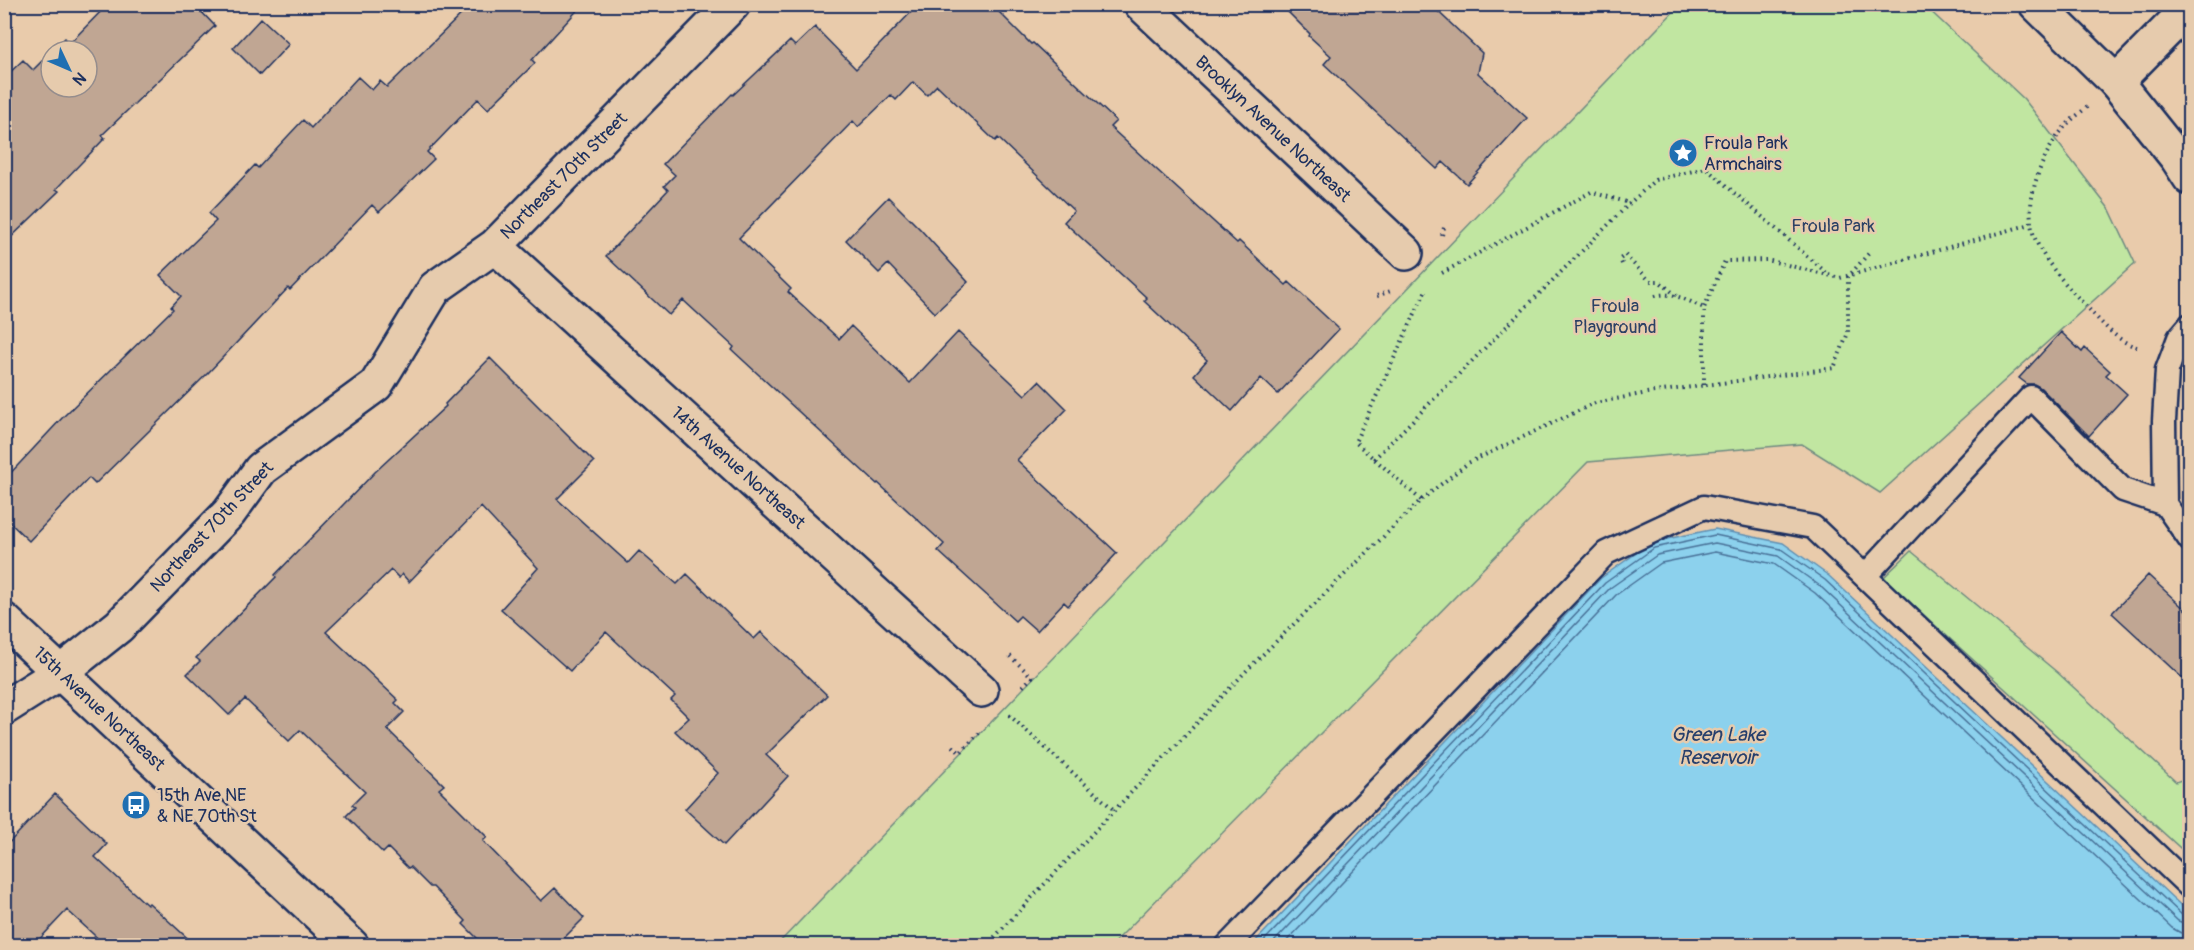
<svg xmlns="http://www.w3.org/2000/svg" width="2194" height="950" font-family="Pangolin,sans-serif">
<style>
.green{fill:#c1e6a1;stroke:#6e8a80;stroke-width:1.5}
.water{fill:#8cd1ed;stroke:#5f90b4;stroke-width:1.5}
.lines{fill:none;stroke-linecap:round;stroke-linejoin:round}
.shore{stroke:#487097;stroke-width:1.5}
.building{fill:#c0a693;stroke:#1b2f5e;stroke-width:1.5}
.service-casing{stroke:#1b2f5e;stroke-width:27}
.minor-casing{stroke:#1b2f5e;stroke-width:38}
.secondary-casing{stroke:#1b2f5e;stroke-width:38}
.path{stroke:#1b2f5e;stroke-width:4;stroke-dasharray:1.5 4.5;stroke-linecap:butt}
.service{stroke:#e6cbad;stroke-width:22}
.minor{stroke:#e6cbad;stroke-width:33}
.secondary{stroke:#e6cbad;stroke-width:33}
.labels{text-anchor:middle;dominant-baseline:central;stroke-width:5;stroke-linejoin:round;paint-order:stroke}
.street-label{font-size:18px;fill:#1b2f5e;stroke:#e6cbad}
.poi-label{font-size:18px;fill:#1b2f5e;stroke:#e6cbad;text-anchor:start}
.park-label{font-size:18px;fill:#2c4165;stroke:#e6cbad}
.water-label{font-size:20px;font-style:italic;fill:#263f6c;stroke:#e6cbad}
</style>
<rect width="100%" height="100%" fill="#e9cbab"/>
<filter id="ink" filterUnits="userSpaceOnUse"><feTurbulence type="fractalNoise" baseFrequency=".0167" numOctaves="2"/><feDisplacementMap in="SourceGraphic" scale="12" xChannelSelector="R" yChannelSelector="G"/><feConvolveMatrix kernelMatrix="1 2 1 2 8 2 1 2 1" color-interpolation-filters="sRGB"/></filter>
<g filter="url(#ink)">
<path class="green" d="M 1680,5 L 1924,5 L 2024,99 L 2110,210 L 2135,263 L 1880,493 L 1802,444 L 1588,462 L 1112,945 L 777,945 Z
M 1911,551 L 2058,673 L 2176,782 L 2189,777 L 2189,856 L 1883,578 Z"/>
<path class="water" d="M 1715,529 L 1783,543 L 1829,576 L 2190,914 L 2189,946 L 1251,946 L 1601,578 L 1652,542 Z"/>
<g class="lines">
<path class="shore" d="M 1259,946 L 1605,583 L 1654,548 L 1715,535 L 1781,549 L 1825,580 L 2183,916 L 2190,918
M 1270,946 L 1610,588 L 1657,555 L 1715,543 L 1778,556 L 1820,586 L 2178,921 L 2190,925
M 1282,946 L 1616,595 L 1661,563 L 1715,552 L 1774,564 L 1815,593 L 2172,928 L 2181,933 L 2190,934"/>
</g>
<path class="building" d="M 108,4 L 194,4 L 215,26 L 102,135 L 105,138 L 56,189 L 59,191 L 4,244 L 4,78 L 23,60 L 33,70 L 51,52 L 51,87 L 87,87 L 87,51 L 52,51 L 65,38 L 70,43 Z
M 472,4 L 583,4 L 532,60 L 535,63 L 488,109 L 478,99 L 427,152 L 434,159 L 379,212 L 372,205 L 290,290 L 288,288 L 208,373 L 95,484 L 89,478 L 29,541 L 4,517 L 4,480 L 64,416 L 173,309 L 171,307 L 181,296 L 160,275 L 216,221 L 209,213 L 255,165 L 258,168 L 303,120 L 311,128 L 358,77 L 372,90 L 380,81 L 387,87 Z
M 919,4 L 991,4 L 1031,44 L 1033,43 L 1116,121 L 1110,127 L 1237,243 L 1239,241 L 1286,285 L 1289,282 L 1339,329 L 1278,394 L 1261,378 L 1232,411 L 1194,375 L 1207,360 L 1144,301 L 1147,298 L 1064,222 L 1074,211 L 998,138 L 995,141 L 937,85 L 927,95 L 913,82 L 896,100 L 891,95 L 858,127 L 853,121 L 739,238 L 791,289 L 788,292 L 839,339 L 851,326 L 910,383 L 958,332 L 1025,395 L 1039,381 L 1067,409 L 1017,460 L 1117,553 L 1068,606 L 1064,602 L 1037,631 L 1020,616 L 1015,621 L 938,551 L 944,544 L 878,483 L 877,484 L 732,350 L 734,347 L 683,300 L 669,315 L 606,256 L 668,190 L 664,186 L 675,175 L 663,164 L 732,94 L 733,95 L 790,41 L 795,46 L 815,27 L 856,69 Z
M 1280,4 L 1430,4 L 1482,53 L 1478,73 L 1527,118 L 1467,184 L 1443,162 L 1437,169 L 1324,64 L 1331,56 L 1309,36 L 1310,34 Z
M 261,18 L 289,44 L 260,75 L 233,48 Z
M 888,197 L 921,230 L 968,282 L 935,313 L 888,264 L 879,273 L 846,240 Z
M 2061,332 L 2082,352 L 2085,348 L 2110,371 L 2106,375 L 2127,394 L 2089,436 L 2041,388 L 2034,384 L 2027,384 L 2019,378 Z
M 490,358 L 594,462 L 557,499 L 628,563 L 639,551 L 677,584 L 687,574 L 754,639 L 761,632 L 827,695 L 766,755 L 788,776 L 724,845 L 685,809 L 718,773 L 675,731 L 689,718 L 671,700 L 675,696 L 606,632 L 570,671 L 501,609 L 538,568 L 481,507 L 409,582 L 402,574 L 399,578 L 391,570 L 326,632 L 398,700 L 395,703 L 404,712 L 387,729 L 444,785 L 439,789 L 487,837 L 483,841 L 541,901 L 555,888 L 584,918 L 557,945 L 484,945 L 463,924 L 466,921 L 433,887 L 430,887 L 410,867 L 408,868 L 388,848 L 383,853 L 346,816 L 355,807 L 352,805 L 365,792 L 300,730 L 289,741 L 245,699 L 229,715 L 187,674 L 200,661 L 196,658 L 276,577 L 275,575 L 375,472 L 446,406 L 445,404 Z
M 2148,575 L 2190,614 L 2190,685 L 2112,613 Z
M 55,794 L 107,844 L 95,857 L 147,905 L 149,903 L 195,945 L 105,945 L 67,910 L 34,945 L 4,945 L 4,848 Z"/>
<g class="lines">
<g class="service-casing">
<path id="service" d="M 2190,325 L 2179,338 L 2167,370 L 2164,421 L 2165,504 L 2190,540
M 1865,576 L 2031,397 L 2123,490 L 2165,504
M 1227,946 L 1606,553 L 1704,507 L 1813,527 L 2190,887"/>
</g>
<g class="minor-casing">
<path id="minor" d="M 1141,4 L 1406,253
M 2116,82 L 2190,7
M 495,246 L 981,690
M 4,708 L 61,672 L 119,626 L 229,513 L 261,469 L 376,385 L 435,288 L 495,246 L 733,4"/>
</g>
<g class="secondary-casing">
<path id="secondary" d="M 2036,4 L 2116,82 L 2177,158 L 2190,178
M 4,620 L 352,946"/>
</g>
<path class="path" d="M 2087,107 C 2079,114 2069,121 2063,129 C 2043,153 2028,191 2031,223 C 2034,252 2067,286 2086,306 C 2101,322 2118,343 2140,348
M 1442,235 L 1445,224
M 1622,264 L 1620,259 L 1625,255 L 1650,281 L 1659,281 L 1677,296
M 1442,273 L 1591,192 L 1630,203
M 1377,296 L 1391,291
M 1655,296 C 1673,291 1688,301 1704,308
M 1704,385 L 1704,308 L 1725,261 L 1767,260 L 1840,278 L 2031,224
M 1374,459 L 1630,203 L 1655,180 L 1706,168 L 1829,275
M 1421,500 L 1355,442 L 1426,290
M 1010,656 L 1032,677 L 1021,688
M 1009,715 L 1114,810
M 953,746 L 960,753 L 981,731
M 986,946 L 1248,669 L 1421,500 L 1468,463 L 1595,403 L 1647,393 L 1834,368 L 1848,333 L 1848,277 L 1869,253"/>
<use href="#service" class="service"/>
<use href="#minor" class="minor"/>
<use href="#secondary" class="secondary"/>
</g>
</g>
<defs>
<g id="sight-disc" transform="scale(1.5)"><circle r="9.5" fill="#1f6fb2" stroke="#e6cbad"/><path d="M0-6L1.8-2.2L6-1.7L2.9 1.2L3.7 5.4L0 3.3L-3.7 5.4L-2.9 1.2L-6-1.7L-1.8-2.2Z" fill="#fff"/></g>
<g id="bus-disc" transform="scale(1.5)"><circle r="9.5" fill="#1f6fb2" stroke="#e6cbad"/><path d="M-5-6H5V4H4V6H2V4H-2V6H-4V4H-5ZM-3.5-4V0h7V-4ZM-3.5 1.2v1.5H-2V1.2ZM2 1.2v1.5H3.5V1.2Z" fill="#fff"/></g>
</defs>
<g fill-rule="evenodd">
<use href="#sight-disc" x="1683" y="153"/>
<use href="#bus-disc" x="136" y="805"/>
</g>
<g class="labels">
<g class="street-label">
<text transform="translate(1273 129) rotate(43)">Brooklyn Avenue Northeast</text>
<text transform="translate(564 176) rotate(-45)">Northeast 70th Street</text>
<text transform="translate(738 468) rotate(42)">14th Avenue Northeast</text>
<text transform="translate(212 527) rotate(-47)">Northeast 70th Street</text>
<text transform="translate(99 709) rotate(43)">15th Avenue Northeast</text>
</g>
<g class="poi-label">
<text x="1704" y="143">Froula Park<tspan x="1704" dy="21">Armchairs</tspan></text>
<text x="157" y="795">15th Ave NE<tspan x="157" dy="21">&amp; NE 70th St</tspan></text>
</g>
<g class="park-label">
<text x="1833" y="226">Froula Park</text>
<text x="1615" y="306">Froula<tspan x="1615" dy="21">Playground</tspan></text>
</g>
<g class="water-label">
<text x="1718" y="734">Green Lake<tspan x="1718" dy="23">Reservoir</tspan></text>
</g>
</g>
<rect width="2194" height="950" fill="none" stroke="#e6cbad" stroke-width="24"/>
<rect x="12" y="12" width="2170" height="926" fill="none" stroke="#1b2f5e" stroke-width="2" filter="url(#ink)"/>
<g transform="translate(69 69) rotate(134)"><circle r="28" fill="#e6cbad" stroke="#958d8d" stroke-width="1.5"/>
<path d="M0-4.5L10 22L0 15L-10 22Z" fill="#1f6fb2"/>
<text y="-9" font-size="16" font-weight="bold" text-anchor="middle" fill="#1b2f5e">N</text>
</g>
</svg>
